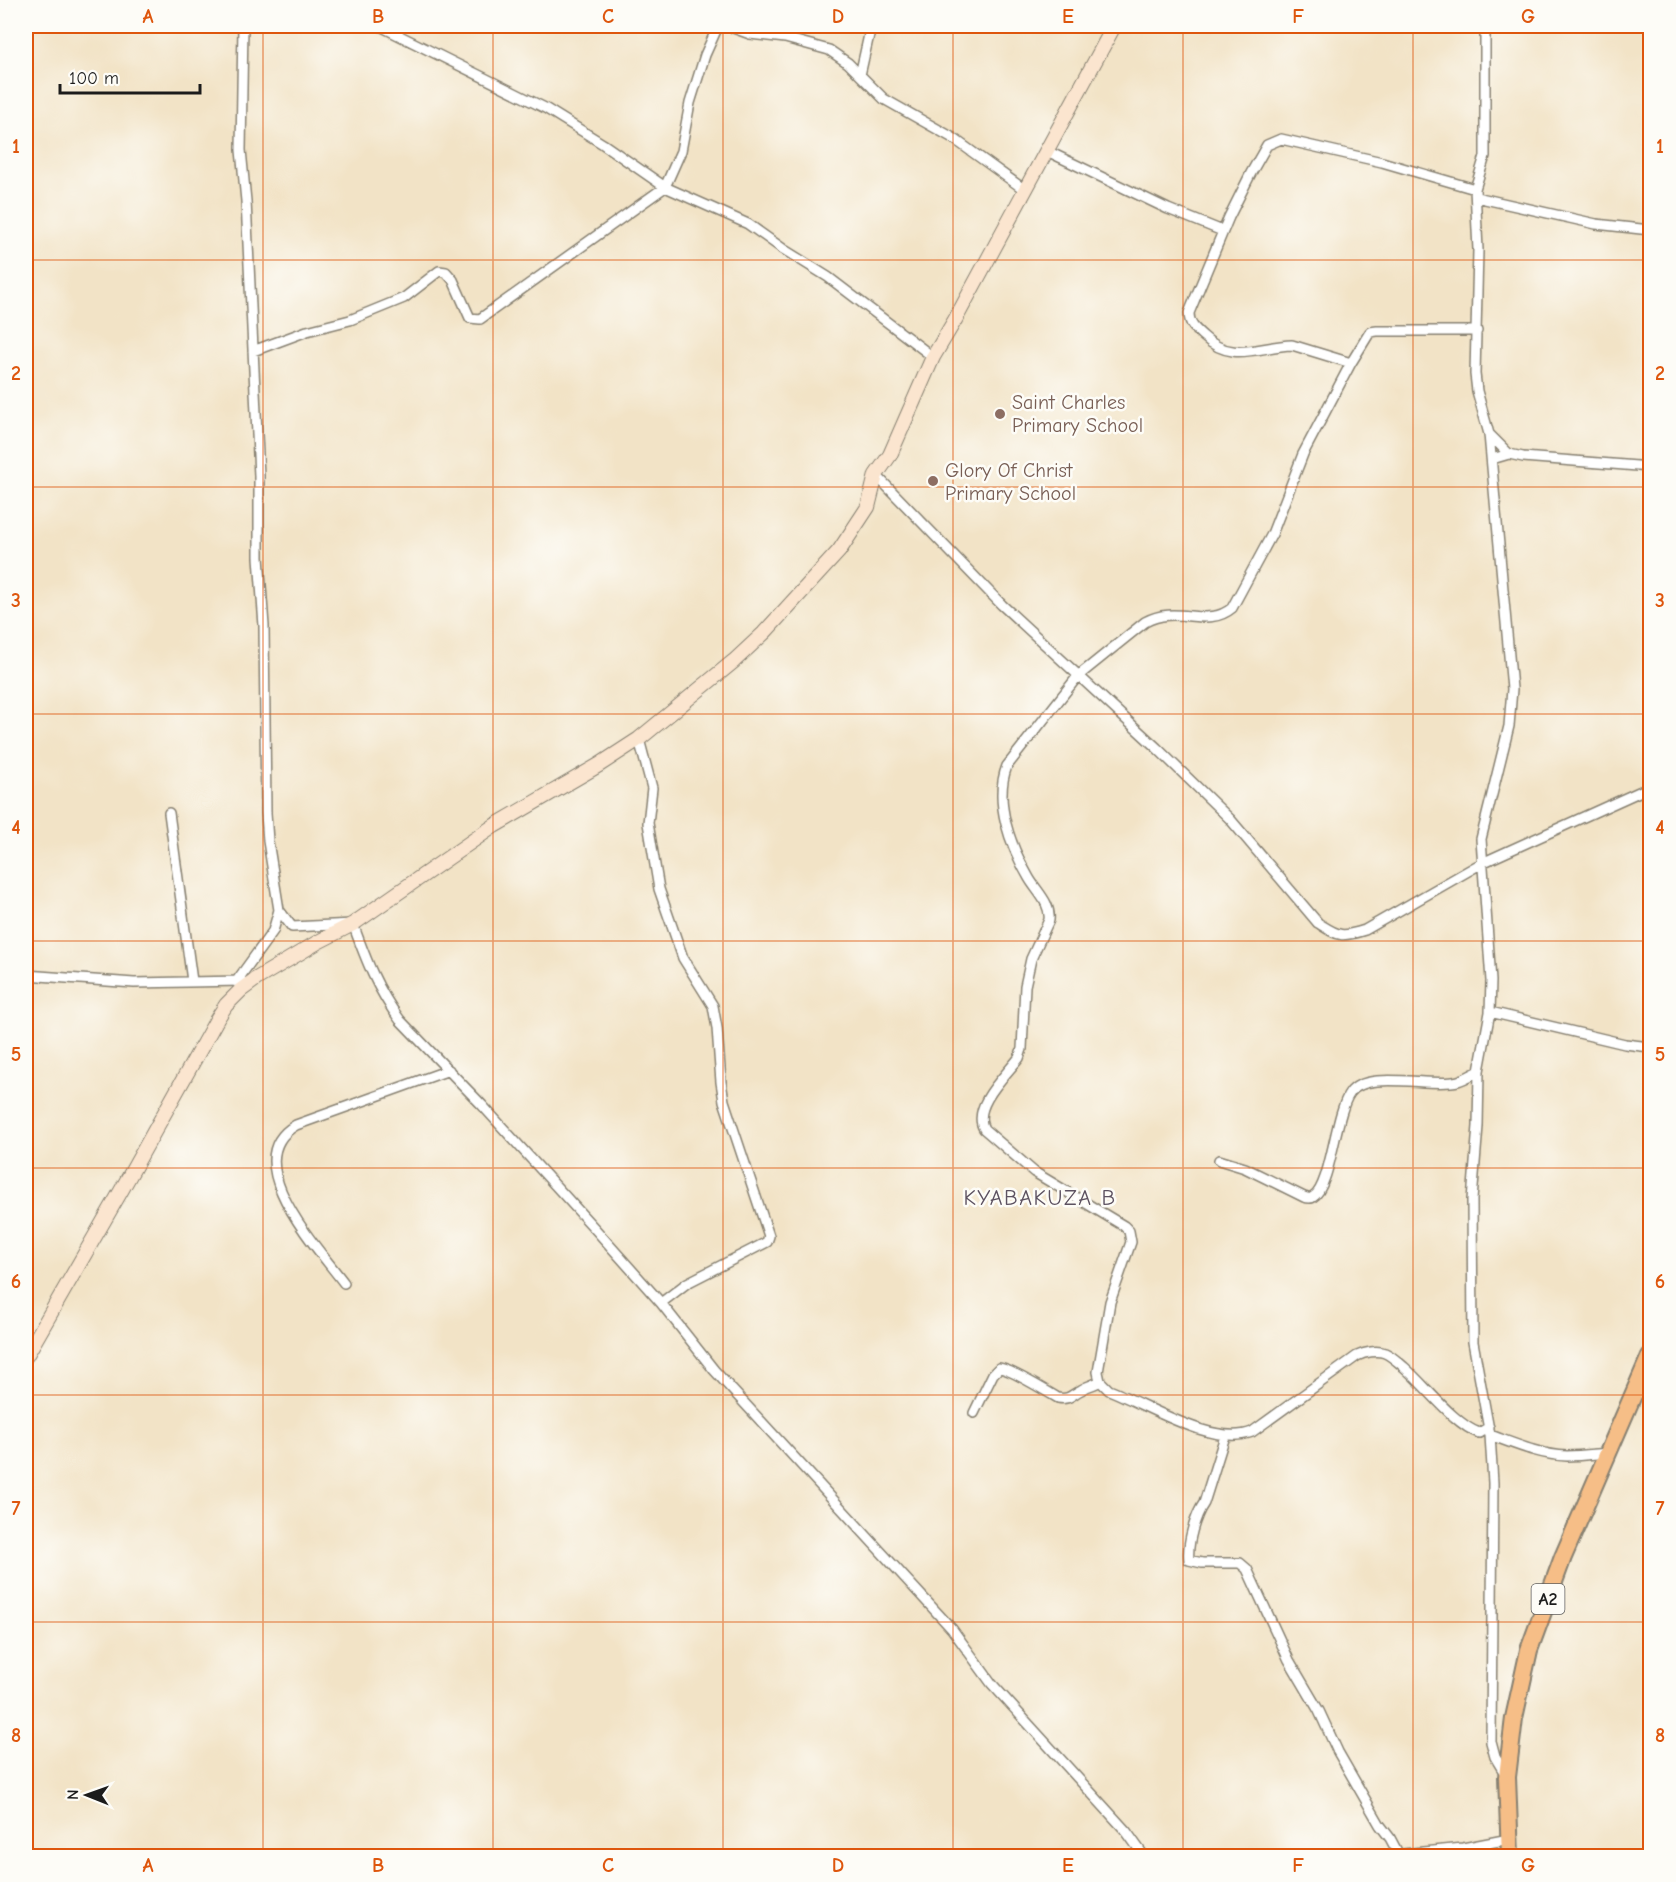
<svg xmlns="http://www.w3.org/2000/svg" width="1676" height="1882" font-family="'Comic Neue',sans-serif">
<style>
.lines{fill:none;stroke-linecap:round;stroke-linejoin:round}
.street-casing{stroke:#878071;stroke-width:12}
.secondary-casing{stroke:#878071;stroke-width:16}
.highway-casing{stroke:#878071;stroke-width:20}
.street{stroke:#fff;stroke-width:9}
.secondary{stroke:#fbe5cf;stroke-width:14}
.highway{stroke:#f6be87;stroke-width:16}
.grid{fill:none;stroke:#de560d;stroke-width:1.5;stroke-opacity:0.55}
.education-dot{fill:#8d6e63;stroke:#fdfcf7;stroke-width:2}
.labels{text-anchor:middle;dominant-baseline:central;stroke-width:5;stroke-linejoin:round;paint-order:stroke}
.shield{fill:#fdfcf7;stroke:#605f5e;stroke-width:1.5}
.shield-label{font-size:18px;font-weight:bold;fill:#1c1c1c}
.education-label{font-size:20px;fill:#785e54;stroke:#fdfcf7;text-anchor:start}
.quarter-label{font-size:22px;letter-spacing:1.5px;fill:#5d5261;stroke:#fdfcf7}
.neatline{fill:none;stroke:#de560d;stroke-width:2}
.grid-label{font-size:20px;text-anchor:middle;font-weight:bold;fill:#de560d}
</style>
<rect width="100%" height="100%" fill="#fdfcf7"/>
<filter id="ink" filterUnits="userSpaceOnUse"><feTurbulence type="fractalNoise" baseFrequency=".0167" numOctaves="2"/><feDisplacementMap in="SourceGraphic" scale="12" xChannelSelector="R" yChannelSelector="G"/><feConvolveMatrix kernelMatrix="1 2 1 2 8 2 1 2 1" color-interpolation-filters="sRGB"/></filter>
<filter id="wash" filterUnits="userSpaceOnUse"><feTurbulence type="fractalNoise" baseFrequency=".008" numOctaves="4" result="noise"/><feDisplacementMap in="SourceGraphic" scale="24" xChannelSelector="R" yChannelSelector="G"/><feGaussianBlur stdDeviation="1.35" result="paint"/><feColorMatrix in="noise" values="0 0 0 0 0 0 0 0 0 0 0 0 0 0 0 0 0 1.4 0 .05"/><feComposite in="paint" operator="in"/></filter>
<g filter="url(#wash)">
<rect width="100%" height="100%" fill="#f2e3c6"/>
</g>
<g filter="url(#ink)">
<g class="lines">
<g class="street-casing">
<path id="street" d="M 380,26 L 545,108 L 603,144 L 665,187 L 748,224 L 783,249 L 828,277 L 933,357
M 728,26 L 750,34 L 785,38 L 829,50 L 848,63 L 884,99 L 953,138 L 1025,190
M 1485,26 L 1485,156 L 1475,189 L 1478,250 L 1475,374 L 1477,391 L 1489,434 L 1512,689 L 1509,726 L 1481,839 L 1491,981 L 1490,1012 L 1479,1071 L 1478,1126 L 1472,1200 L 1473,1342 L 1490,1435 L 1493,1483 L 1491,1742 L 1495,1757 L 1507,1777
M 860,75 L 871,26
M 1047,151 L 1168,209 L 1220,230 L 1225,227
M 1475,189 L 1382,162 L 1281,139 L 1267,145 L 1251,173 L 1229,217 L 1189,313 C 1189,324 1195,329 1203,336 C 1232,364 1259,346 1292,345 L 1351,363 L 1370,332 L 1377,331 L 1477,331
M 1476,197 L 1596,224 L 1650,230
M 253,351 L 307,331 L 350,320 L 404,298 L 439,271 L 446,272 L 453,280 L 470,318 L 480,319 L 665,187 L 681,151 L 690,103 L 705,55 L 718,26
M 1351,363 L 1303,454 L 1272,534 L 1232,608 C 1207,629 1177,604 1145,622 L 1078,676 L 1007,766 C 993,802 1011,847 1029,878 C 1037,892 1051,903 1049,920 L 1031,959 L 1025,986 L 1022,1049 L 1019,1058 C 1006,1075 971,1107 984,1129 L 1034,1172 L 1124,1226 L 1129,1231 L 1131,1242 L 1110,1302 L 1098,1372 L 1100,1381 L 1109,1390 C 1148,1405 1213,1447 1252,1432 L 1357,1356 C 1365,1352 1377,1350 1385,1353 C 1392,1356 1399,1363 1404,1367 C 1426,1386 1454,1424 1479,1433 L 1489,1427
M 1490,435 L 1509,454
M 1492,459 L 1509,454 L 1523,457 L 1650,467
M 876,475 L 1002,605 L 1157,748 L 1230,819 L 1318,923 C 1339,936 1340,938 1365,930 L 1482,863 L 1650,787
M 639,739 L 652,788 L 648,823 L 659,889 L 683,958 L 713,1006 L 717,1028 L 721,1082 L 724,1101 L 769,1236 L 767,1242 L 687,1283 L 661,1303
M 169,813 L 192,981
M 279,910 L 292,927 L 353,924 C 366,960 377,989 400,1020 L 482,1105 L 596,1230 L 661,1303 L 714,1370 L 952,1629 L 992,1684 L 1126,1831 L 1144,1856
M 26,975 L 134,983 L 242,981
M 236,982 L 273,931 L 279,910 L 268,841 L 266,813 L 264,626 L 259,557 L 259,476 L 246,201 L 241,150 L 243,26
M 1490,1012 L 1625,1044 L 1650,1047
M 1219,1160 L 1245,1168 L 1304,1197 C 1307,1198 1311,1199 1313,1197 C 1331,1187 1335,1113 1350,1093 C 1366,1069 1432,1088 1458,1081 C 1465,1079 1473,1074 1479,1071
M 344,1283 C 318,1248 235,1160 296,1125 L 449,1070
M 974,1413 L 993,1374 L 999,1368 C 1008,1368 1048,1392 1058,1398 C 1070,1400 1071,1395 1081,1390 C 1087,1386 1094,1385 1100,1381
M 1490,1435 C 1515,1444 1540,1455 1567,1456 C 1581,1456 1596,1454 1609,1453
M 1225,1436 L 1204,1503 C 1195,1516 1187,1543 1189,1560 L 1202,1563 L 1240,1563 L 1247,1569 L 1289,1660 L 1319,1711 L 1338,1752 L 1380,1825 L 1390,1838 L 1399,1855
M 1383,1856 L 1463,1848 L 1509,1839"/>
</g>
<g class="secondary-casing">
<path id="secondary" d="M 26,1356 L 121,1191 L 217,1019 L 226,1005 L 241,990 L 256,979 L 318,942 L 353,924 L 494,826 L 599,765 L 639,739 L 734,661 L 764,633 L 839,551 L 868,507 L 876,475 L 890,455 L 933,357 L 955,320 L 1114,26"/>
</g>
<g class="highway-casing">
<path id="highway" d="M 1510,1856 L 1507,1777 L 1514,1718 L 1529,1650 L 1563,1557 L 1650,1356"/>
</g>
<use href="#street" class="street"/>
<use href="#secondary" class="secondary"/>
<use href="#highway" class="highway"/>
</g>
</g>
<path class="grid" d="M 263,26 L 263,1856M 493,26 L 493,1856M 723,26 L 723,1856M 953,26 L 953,1856M 1183,26 L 1183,1856M 1413,26 L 1413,1856M 26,260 L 1650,260M 26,487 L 1650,487M 26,714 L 1650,714M 26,941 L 1650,941M 26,1168 L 1650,1168M 26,1395 L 1650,1395M 26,1622 L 1650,1622"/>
<g class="education-dot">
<circle cx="1000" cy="414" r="6"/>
<circle cx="933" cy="481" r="6"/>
</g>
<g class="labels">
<rect class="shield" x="1531.5" y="1584" width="33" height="30" rx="4.5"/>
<g class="shield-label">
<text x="1548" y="1599">A2</text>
</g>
<g class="education-label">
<text x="1012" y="402">Saint Charles<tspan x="1012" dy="23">Primary School</tspan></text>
<text x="945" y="470">Glory Of Christ<tspan x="945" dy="23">Primary School</tspan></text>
</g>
<g class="quarter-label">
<text x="1040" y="1198">KYABAKUZA B</text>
</g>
</g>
<rect width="1676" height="1882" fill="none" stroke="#fdfcf7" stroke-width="66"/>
<g transform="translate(87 1795) rotate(271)" stroke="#fdfcf7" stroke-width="4.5" paint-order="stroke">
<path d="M0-4.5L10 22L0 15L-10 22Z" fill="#1c1c1c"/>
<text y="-9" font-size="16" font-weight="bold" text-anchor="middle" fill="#1c1c1c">N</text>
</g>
<path d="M60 84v9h140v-9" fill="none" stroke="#1c1c1c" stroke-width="3"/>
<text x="69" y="84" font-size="18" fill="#1c1c1c" stroke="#fdfcf7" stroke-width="4.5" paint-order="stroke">100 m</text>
<rect x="33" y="33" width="1610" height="1816" class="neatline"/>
<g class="grid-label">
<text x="148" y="23">A</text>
<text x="378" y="23">B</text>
<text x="608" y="23">C</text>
<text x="838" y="23">D</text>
<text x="1068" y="23">E</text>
<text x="1298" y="23">F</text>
<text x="1528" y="23">G</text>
<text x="16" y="153">1</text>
<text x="1660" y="153">1</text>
<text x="16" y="380">2</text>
<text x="1660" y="380">2</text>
<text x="16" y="607">3</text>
<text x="1660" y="607">3</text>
<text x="16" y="834">4</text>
<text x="1660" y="834">4</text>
<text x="16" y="1061">5</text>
<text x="1660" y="1061">5</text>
<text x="16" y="1288">6</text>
<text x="1660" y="1288">6</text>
<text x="16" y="1515">7</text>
<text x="1660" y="1515">7</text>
<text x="16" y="1742">8</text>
<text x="1660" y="1742">8</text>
<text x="148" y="1872">A</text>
<text x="378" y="1872">B</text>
<text x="608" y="1872">C</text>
<text x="838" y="1872">D</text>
<text x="1068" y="1872">E</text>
<text x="1298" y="1872">F</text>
<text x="1528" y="1872">G</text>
</g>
</svg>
